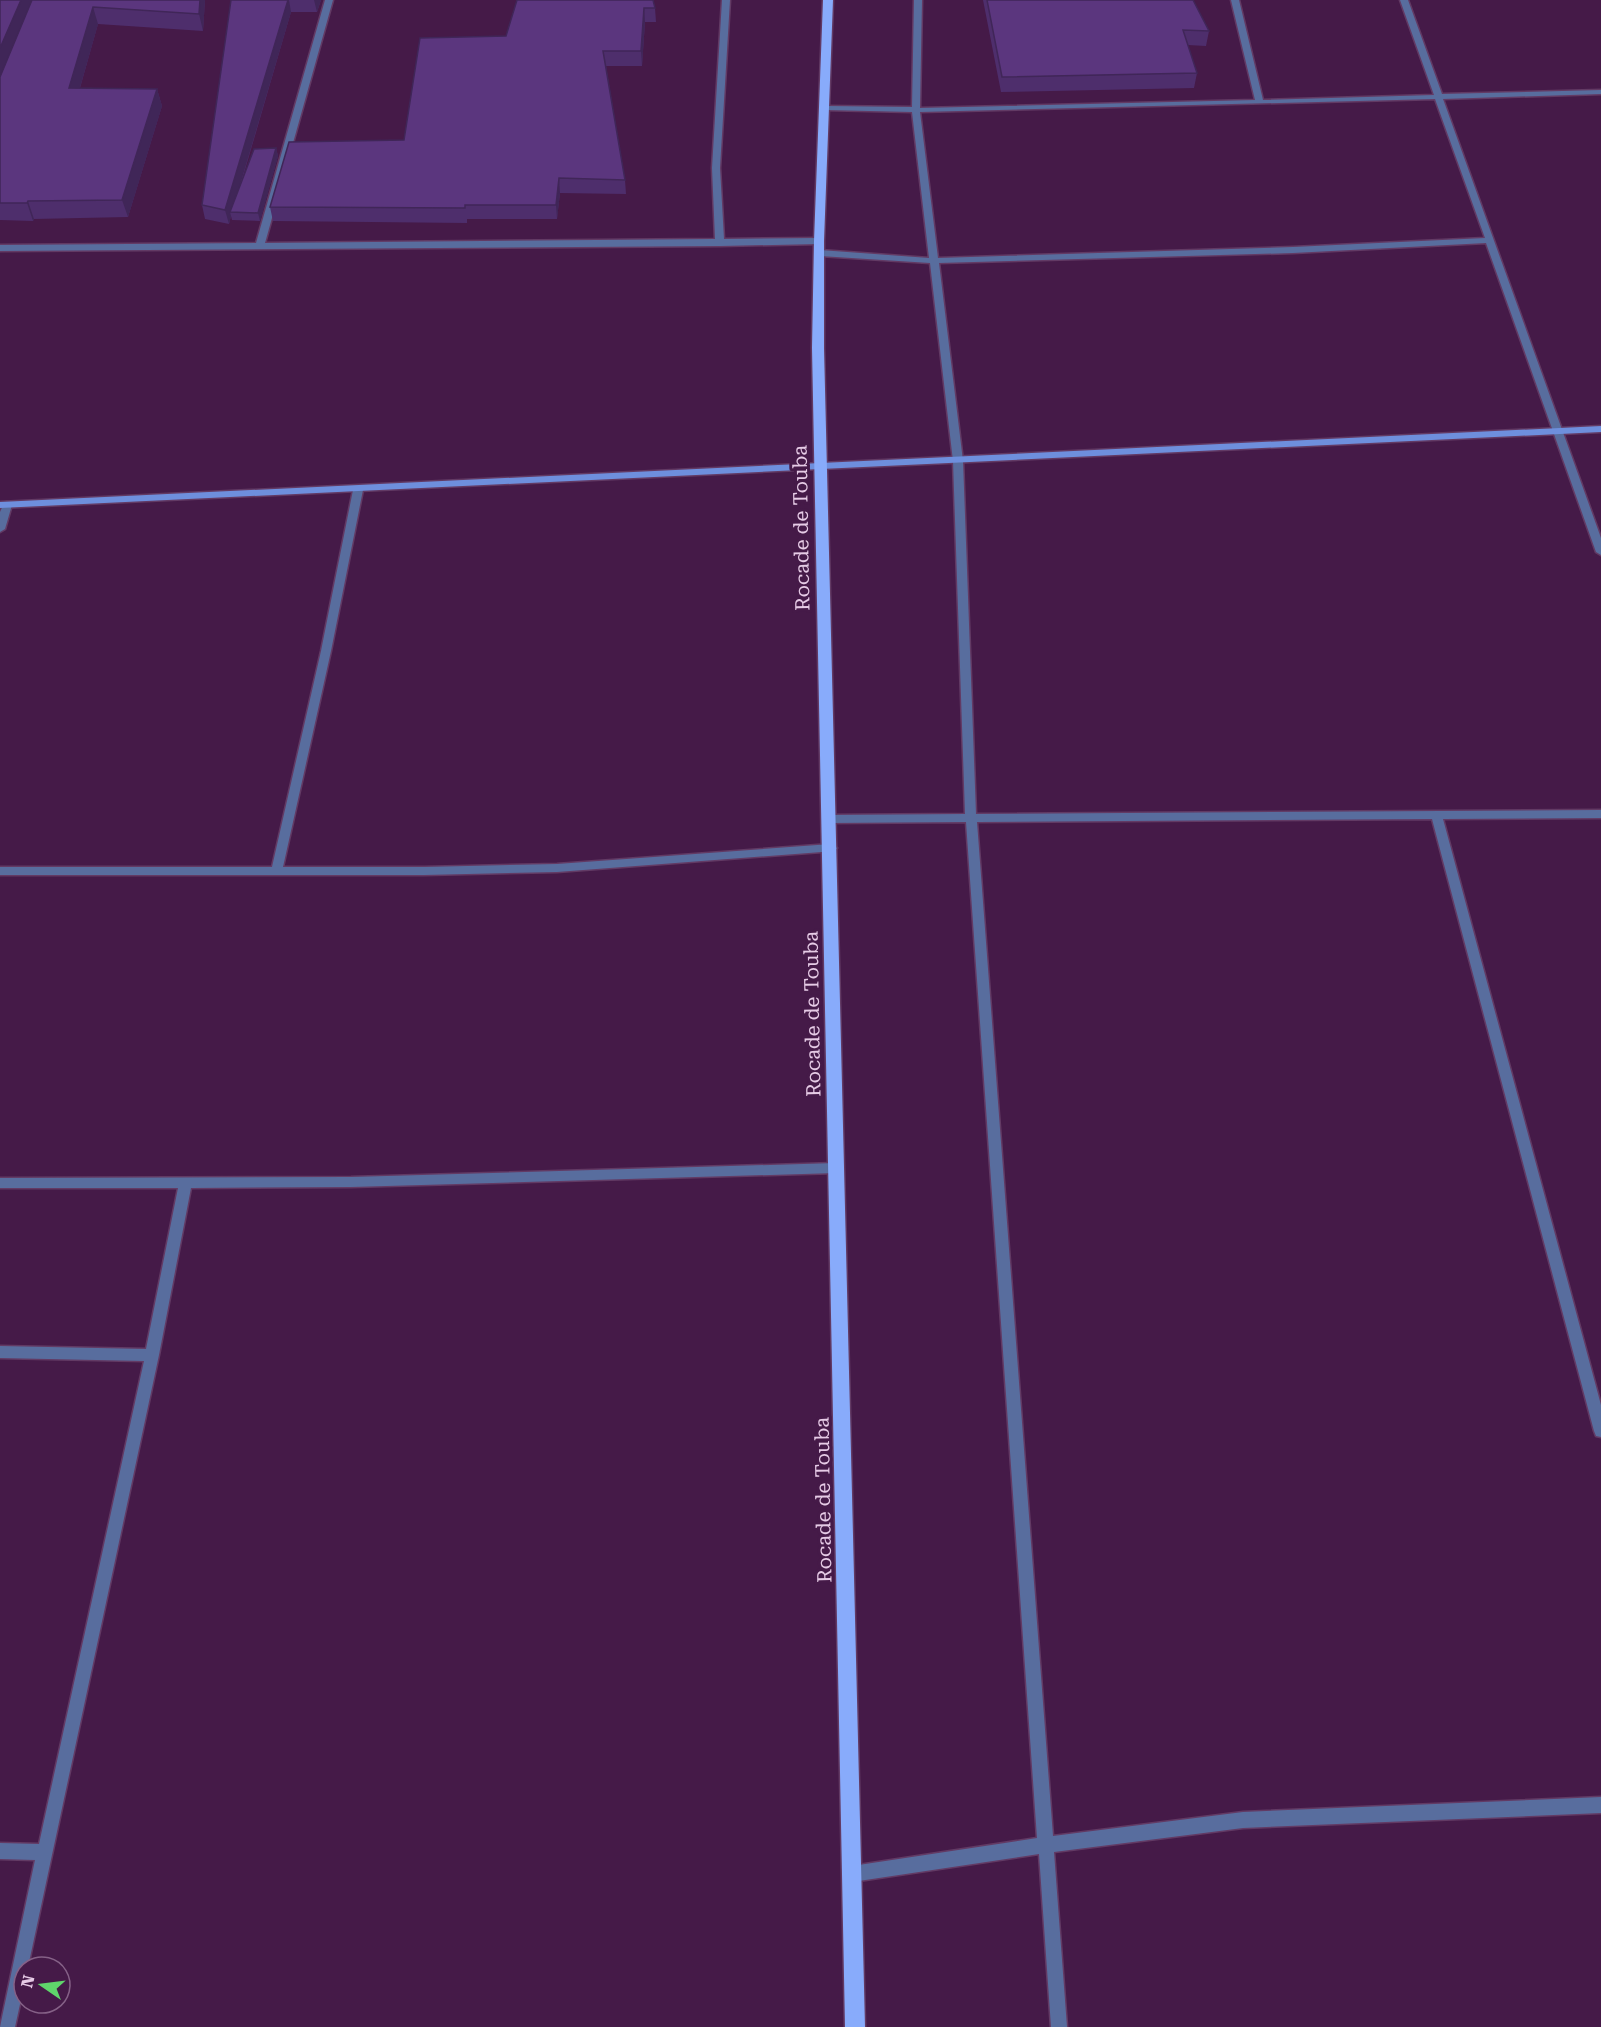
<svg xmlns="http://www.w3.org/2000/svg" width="1601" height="2027" font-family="'Roboto Serif',serif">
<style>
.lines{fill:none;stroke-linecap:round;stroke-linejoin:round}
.minor-casing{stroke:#623a64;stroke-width:3}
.secondary-casing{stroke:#623a64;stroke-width:3}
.primary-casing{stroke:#623a64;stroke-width:3}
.minor{fill:#586d9e;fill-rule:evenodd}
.secondary{fill:#6e8fdd;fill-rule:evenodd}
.primary{fill:#88abfb;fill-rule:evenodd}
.wall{fill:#4e2e6c}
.shaded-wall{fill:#402658}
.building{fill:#5b367e;stroke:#402658;stroke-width:1.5}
.labels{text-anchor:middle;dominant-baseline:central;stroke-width:6;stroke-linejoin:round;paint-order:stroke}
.street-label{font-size:20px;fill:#e6cbe6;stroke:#451a48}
</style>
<rect width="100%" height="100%" fill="#451a48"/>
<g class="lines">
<g class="minor-casing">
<path id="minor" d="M 325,0 L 333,0 L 265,243 L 715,239 L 712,168 L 722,0 L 730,0 L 720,168 L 724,239 L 819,238 L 823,241 L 819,244 L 720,246 L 0,251 L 0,245 L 256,243 Z
M 914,0 L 922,0 L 920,108 L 1255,100 L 1231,0 L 1239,0 L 1263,100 L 1434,95 L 1400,0 L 1408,0 L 1442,94 L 1601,90 L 1601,94 L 1443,99 L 1601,538 L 1601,555 L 1596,552 L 1486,243 L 1293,253 L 939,263 L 963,461 L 976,814 L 1601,810 L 1601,818 L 1443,819 L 1601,1405 L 1601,1437 L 1596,1436 L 1594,1431 L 1432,819 L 977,822 L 1053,1836 L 1243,1812 L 1601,1797 L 1601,1813 L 1243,1828 L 1054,1852 L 1067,2027 L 1051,2027 L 1039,1854 L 852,1882 L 846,1880 L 844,1874 L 846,1868 L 852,1866 L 1037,1838 L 966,822 L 829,823 L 823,819 L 829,815 L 965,814 L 953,461 L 930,263 L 820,256 L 816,253 L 820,250 L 929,258 L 912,112 L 826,110 L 822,108 L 826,106 L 912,107 ZM 1435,99 L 1485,238 L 1293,247 L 938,258 L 920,112 Z
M 358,487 L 363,490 L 331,651 L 283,867 L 424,867 L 557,864 L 831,844 L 837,848 L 835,851 L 557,872 L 424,875 L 0,875 L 0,867 L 272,867 L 321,651 L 353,490 Z
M 7,502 L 12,505 L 5,529 L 0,532 L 0,512 L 4,503 Z
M 836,1163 L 840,1164 L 842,1168 L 840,1172 L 836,1173 L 351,1187 L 191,1188 L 159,1355 L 28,1967 L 24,1967 L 24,1986 L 15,2027 L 0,2027 L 35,1860 L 0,1859 L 0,1843 L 39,1844 L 144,1361 L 0,1358 L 0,1346 L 146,1349 L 178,1188 L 0,1188 L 0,1178 L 351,1177 Z"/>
</g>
<g class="secondary-casing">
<path id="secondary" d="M 1601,426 L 1601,432 L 0,508 L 0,502 Z"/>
</g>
<g class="primary-casing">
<path id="primary" d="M 823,0 L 833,0 L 824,241 L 824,348 L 865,2027 L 845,2027 L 812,348 L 814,241 Z"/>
</g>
<use href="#minor" class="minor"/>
<use href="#secondary" class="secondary"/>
<use href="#primary" class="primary"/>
</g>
<path class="wall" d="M 0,0 L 205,0 L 203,31 L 98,24 L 80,88 L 157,89 L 162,106 L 128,217 L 34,219 L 33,221 L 0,220 Z
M 231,0 L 321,0 L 317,12 L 291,12 L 240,187 L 276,148 L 278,156 L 260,221 L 232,220 L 231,216 L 229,224 L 205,219 L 202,205 Z
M 517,0 L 655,8 L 656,22 L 645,22 L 642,66 L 606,66 L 625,180 L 626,194 L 560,193 L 557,219 L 467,219 L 467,223 L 273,221 L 270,207 L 404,140 L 506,36 Z
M 983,0 L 1193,0 L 1209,31 L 1206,46 L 1188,45 L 1197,73 L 1194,88 L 1001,92 Z"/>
<path class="shaded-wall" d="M 21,0 L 34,0 L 0,78 L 0,48 Z
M 200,0 L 205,0 L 203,31 L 199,14 Z
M 288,0 L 289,0 L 291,12 L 232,212 L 230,212 L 231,216 L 229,224 L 225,210 Z
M 314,0 L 321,0 L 317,12 Z
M 93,7 L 98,24 L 75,105 L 69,88 Z
M 644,8 L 645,22 L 642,66 L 641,51 Z
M 157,89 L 162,106 L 128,217 L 122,200 Z
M 276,148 L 278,156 L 260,221 L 258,213 Z
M 559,178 L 560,193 L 557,219 L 556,205 Z
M 28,201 L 34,219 L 33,221 L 27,203 Z"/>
<path class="building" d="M 0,0 L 21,0 L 0,48 Z
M 32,0 L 200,0 L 199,14 L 93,7 L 69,88 L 157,89 L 122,200 L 28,201 L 27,203 L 0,203 L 0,77 Z
M 231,0 L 288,0 L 225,210 L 202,205 Z
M 517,0 L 653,0 L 655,8 L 644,8 L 641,51 L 603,51 L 625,180 L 559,178 L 556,205 L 465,205 L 465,208 L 270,207 L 289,142 L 404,140 L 420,38 L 506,36 Z
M 987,0 L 1193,0 L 1209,31 L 1183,30 L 1197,73 L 1002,77 Z
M 276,148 L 258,213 L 230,212 L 254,149 Z"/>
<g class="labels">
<g class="street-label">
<text transform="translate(801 528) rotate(-91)">Rocade de Touba</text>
<text transform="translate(812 1014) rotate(-91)">Rocade de Touba</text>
<text transform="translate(823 1500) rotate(-91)">Rocade de Touba</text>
</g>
</g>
<g transform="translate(42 1985) rotate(284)"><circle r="28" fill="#451a48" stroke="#856187" stroke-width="1.5"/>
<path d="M0-4.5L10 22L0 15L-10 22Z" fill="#5fd56b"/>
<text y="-9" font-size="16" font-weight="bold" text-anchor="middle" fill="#e6cbe6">N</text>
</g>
</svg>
